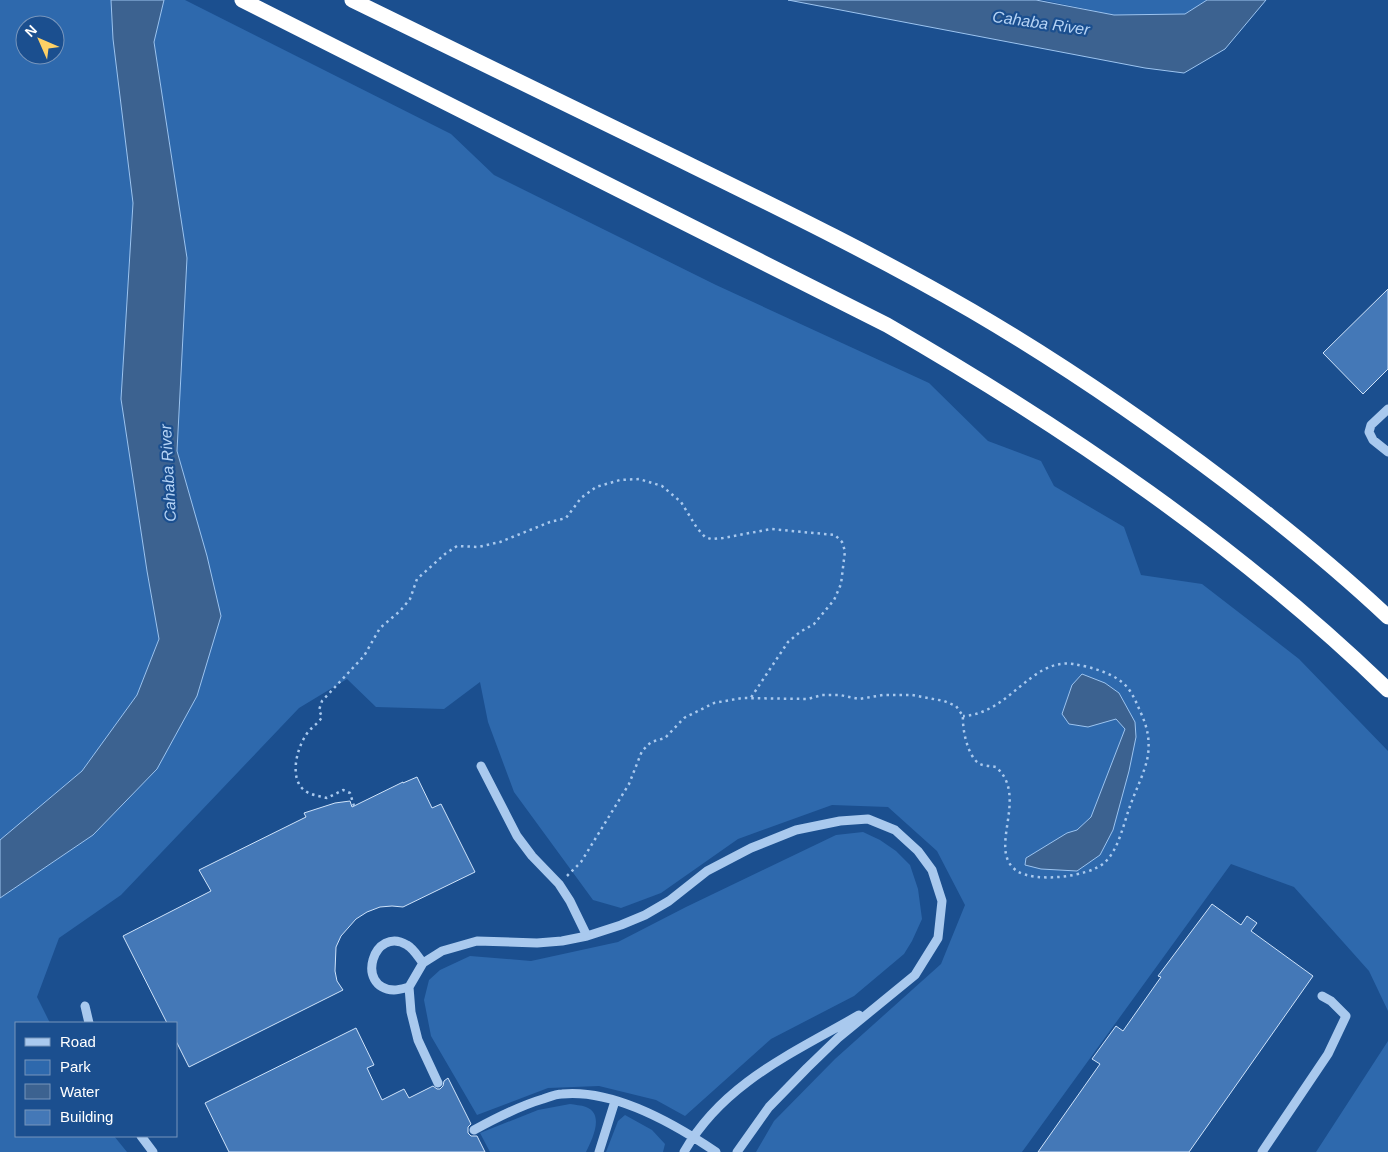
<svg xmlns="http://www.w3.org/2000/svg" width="1388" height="1152" font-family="Helvetica,sans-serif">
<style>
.green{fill:#2e69ad;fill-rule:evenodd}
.water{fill:#3c6290;stroke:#9cc4f0}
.building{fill:#4478b7;stroke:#cfe3fa}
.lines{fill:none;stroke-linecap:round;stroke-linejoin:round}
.path{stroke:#a9c9ee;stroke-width:2.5;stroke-dasharray:2.5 4;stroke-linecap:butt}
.minor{stroke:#a9c9ee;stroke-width:9}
.highway{stroke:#fff;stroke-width:15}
.labels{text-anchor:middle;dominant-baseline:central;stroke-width:4.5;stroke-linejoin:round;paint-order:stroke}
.water-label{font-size:16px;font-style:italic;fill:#b5d3f5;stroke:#1b4f8f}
</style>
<rect width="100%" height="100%" fill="#1b4f8f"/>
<path class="green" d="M 0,0 L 111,0 L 113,39 L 133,203 L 121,399 L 147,571 L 159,639 L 137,695 L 82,771 L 0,840 ZM 25,25 L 55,25 L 55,55 L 25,55 Z
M 164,0 L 185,0 L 451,134 L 494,175 L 716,285 L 929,383 L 988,441 L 1041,461 L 1054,486 L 1124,527 L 1141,575 L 1202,584 L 1299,659 L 1388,751 L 1388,1011 L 1369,971 L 1294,887 L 1231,864 L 1022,1152 L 756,1152 L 774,1121 L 835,1059 L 941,964 L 965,905 L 937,851 L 888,807 L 832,805 L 738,839 L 661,893 L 621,908 L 593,900 L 514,792 L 488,722 L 480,682 L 444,709 L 376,707 L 347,679 L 299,708 L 121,895 L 59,938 L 37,997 L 50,1023 L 16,1023 L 16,1136 L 114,1136 L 127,1152 L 0,1152 L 0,898 L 93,835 L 207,556 L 177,451 L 187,258 L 154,41 Z
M 1043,0 L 1207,0 L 1185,14 L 1114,15 Z
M 863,832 L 880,840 L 896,851 L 910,865 L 918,889 L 922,919 L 912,941 L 904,954 L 854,996 L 771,1039 L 685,1116 L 656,1100 L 599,1086 L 548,1088 L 477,1115 L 431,1036 L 424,1000 L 429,980 L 440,970 L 470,956 L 531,961 L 618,942 L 686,907 L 836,835 Z
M 1388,1041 L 1388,1152 L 1316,1152 Z
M 570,1104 C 575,1105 581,1105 586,1107 C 605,1114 592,1140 586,1152 L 490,1152 L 480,1133 L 538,1110 Z
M 625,1115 L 652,1130 L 665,1144 L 663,1152 L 606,1152 L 618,1121 Z"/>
<path class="water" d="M 111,0 L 164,0 L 154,42 L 187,258 L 177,451 L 207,556 L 221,616 L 197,696 L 157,769 L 93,835 L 0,898 L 0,840 L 82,771 L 137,695 L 159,639 L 147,571 L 121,399 L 133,203 L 113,39 Z
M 788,0 L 1036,0 L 1114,15 L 1185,14 L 1207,0 L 1266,0 L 1225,49 L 1184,73 L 1145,68 Z
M 1082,674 L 1105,683 L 1119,693 L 1135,722 L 1136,737 L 1129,771 L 1113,830 L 1100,855 L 1077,871 L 1041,869 L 1025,865 L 1026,858 L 1067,833 L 1077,830 L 1091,817 L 1125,729 L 1116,719 L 1088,727 L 1069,724 L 1062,714 L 1072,685 Z"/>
<path class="building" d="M 1388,289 L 1388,369 L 1363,394 L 1323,353 Z
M 417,777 L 432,808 L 441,804 L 475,872 L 403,907 L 392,906 L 380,907 L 367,912 L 356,919 L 341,936 L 336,947 L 335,971 L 337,981 L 343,990 L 189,1067 L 176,1041 L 176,1023 L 167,1023 L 123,936 L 211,891 L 199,870 L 306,817 L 304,813 L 335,803 L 350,801 L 352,807 L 403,782 L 403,783 Z
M 1212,904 L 1241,925 L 1247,916 L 1257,923 L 1251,931 L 1313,976 L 1189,1152 L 1038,1152 L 1100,1064 L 1092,1059 L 1116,1026 L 1123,1031 L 1161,977 L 1158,976 Z
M 356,1028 L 374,1065 L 367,1068 L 382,1100 L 404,1089 L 409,1098 L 433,1086 L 437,1089 L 440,1089 L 443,1086 L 444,1081 L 448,1078 L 471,1124 L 468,1127 L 468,1133 L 471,1136 L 477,1136 L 485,1152 L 229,1152 L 205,1103 Z"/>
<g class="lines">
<path class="path" d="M 354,806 L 350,793 L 343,790 L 327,798 C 319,796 310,795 304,790 C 289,778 297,748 306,735 C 310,728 318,724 322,717 L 319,710 L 322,701 L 364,656 L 380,628 L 400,611 L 410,599 L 417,579 L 445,554 L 457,546 L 478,547 L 500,542 L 550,522 L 566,518 L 581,498 L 596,487 L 620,480 L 639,479 L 662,486 L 681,502 L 697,528 L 705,537 L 711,539 L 723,538 L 771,529 L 835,535 L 842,542 L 845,551 L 841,584 L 834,600 L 814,624 L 800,632 L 788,642 L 750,699
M 567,876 L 581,862 L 629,784 L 642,751 L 651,742 L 665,738 L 684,718 L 714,703 L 742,698 L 808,699 L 822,695 L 840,695 L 859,699 L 883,695 L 912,695 L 944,701 L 956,706 L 963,716 C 962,729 968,758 980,764 C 984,766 992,766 996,767 C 1030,797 986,850 1017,871 C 1035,883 1088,877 1104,863 C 1118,851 1123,826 1129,809 C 1135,791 1145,773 1148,755 C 1150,738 1147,726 1140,711 C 1137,704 1134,697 1130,691 C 1119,674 1092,667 1073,664 C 1031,658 1009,714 963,716"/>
<path class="minor" d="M 1388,409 L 1371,425 L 1369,432 L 1373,440 L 1388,452
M 481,766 L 517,836 L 532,856 L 559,884 L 570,901 L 587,936
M 409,987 C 405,988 399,990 394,990 C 354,988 374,925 407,945 C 414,949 418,957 423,963
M 85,1006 L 89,1023
M 438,1083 L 418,1040 L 411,1012 L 409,987 L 423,963 L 442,951 L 477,941 L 537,943 L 562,941 L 587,936 L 621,925 L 645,915 L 669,901 L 707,871 L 751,848 L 796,830 L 840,821 L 868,819 L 895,830 L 918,851 L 932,870 L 942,901 L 938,938 L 915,975 L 838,1038 L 807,1068 L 769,1107 L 737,1152
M 474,1130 C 496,1118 519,1106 543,1099 C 549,1097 556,1094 562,1094 C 613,1089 675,1124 716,1152
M 141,1136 L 153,1152
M 599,1152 L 615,1101
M 684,1152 C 723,1083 793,1053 859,1015
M 1262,1152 L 1328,1054 L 1346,1016 L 1331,1001 L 1322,996"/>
<path class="highway" d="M 242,0 L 887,325 C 1066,428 1239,546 1388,690
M 352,0 C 456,51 560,102 664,152 C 768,203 872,253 972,311 C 1061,363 1147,422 1229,484 C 1284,526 1338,570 1388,617"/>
</g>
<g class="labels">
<g class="water-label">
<text transform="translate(1041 23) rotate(8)">Cahaba River</text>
<text transform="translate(168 473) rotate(-93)">Cahaba River</text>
</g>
</g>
<rect x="15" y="1022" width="162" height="115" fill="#1b4f8f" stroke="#7695bc"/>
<rect x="25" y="1038" width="25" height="8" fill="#a9c9ee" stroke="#7695bc"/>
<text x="60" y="1047" font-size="15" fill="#ffffff">Road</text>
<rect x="25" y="1060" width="25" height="15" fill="#2e69ad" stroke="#7695bc"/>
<text x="60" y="1072" font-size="15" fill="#ffffff">Park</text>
<rect x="25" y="1084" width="25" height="15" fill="#3c6290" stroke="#7695bc"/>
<text x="60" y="1097" font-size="15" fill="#ffffff">Water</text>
<rect x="25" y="1110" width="25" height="15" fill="#4478b7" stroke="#7695bc"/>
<text x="60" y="1122" font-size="15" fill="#ffffff">Building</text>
<g transform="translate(40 40) rotate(315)"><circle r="24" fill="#1b4f8f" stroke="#7695bc"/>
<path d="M0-4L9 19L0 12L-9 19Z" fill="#ffd166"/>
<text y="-8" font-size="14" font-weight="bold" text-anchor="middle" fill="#ffffff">N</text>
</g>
</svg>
